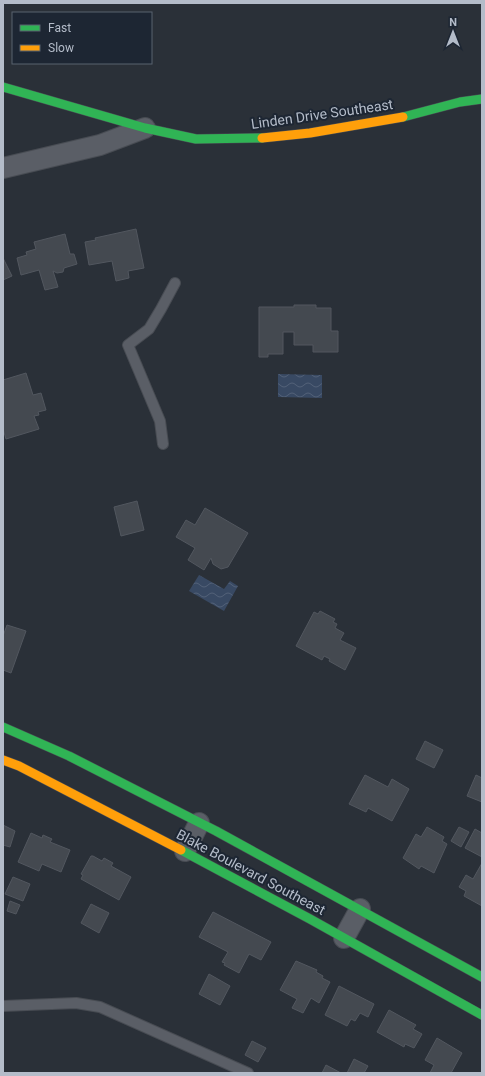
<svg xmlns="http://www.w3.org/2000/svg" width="485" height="1076" font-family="Roboto,sans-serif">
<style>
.water{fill:url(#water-waves)}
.building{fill:#444950;stroke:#52575f}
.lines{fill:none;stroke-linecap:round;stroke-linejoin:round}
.lane-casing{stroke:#484c53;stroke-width:12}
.street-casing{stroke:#484c53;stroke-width:22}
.fast-casing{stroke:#484c53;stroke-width:10}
.slow-casing{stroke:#484c53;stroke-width:10}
.lane{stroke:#5a5e66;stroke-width:10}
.street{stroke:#5a5e66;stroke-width:20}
.fast{stroke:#30b455;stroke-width:9}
.slow{stroke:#ff9f0a;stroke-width:9}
.labels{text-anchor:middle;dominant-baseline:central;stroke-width:4;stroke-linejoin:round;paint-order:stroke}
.street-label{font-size:14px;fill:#b4bcc9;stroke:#1d2633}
</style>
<defs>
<pattern id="water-waves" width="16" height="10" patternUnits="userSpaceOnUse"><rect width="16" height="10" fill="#384963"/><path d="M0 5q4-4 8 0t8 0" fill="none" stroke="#526178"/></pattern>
</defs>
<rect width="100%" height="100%" fill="#2a3038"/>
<path class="water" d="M 278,374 L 322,375 L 322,398 L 278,397 Z
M 199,575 L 224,589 L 230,581 L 238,586 L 224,611 L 189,591 Z"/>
<path class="building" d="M 136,229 L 144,268 L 128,271 L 129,278 L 116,281 L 112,261 L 89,265 L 85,242 L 96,240 L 95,238 Z
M 65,234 L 70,254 L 74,254 L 77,264 L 64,268 L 63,272 L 57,273 L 53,271 L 58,287 L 45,290 L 39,270 L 21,275 L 17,258 L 27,255 L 26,252 L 36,249 L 34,242 Z
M 3,258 L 12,276 L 3,280 Z
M 294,305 L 316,305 L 316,308 L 331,308 L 331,331 L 338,331 L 338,352 L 313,352 L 313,345 L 294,345 L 294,332 L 283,332 L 283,354 L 268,354 L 268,357 L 259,357 L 259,307 L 294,307 Z
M 26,373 L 33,395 L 41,393 L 46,410 L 38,412 L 39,415 L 34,416 L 39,429 L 6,439 L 3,429 L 3,380 Z
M 137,501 L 144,530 L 121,536 L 114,507 Z
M 205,508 L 248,533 L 228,567 L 221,569 L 213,564 L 211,558 L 204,570 L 188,560 L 195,548 L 176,537 L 186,520 L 195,525 Z
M 320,611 L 335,619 L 333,622 L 337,624 L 335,628 L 344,633 L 340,640 L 356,648 L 345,670 L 329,661 L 330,659 L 324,656 L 322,660 L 296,646 L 314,612 L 318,614 Z
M 7,625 L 26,631 L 11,673 L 3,670 L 3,636 Z
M 425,741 L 443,750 L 434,768 L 416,759 Z
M 365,775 L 388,787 L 392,779 L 409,789 L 392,821 L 368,808 L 366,812 L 349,804 Z
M 476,775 L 482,778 L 482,802 L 467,796 Z
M 3,825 L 15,831 L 10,847 L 3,845 Z
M 427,827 L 444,837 L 442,841 L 447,844 L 434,873 L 421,866 L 419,869 L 403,858 L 416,834 L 421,837 Z
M 459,827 L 469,832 L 461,847 L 451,841 Z
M 475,829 L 482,833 L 482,857 L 465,848 Z
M 31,833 L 42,838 L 43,835 L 52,839 L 50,842 L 70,850 L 61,872 L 42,864 L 39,871 L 18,862 Z
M 91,856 L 93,856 L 102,861 L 104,858 L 113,863 L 111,866 L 131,877 L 119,900 L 81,879 L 83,875 L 81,874 Z
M 482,863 L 482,906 L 464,896 L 466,891 L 459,887 L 466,875 L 473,879 Z
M 13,877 L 30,884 L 23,901 L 5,894 Z
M 10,901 L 20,905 L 16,914 L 7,911 Z
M 91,904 L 109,913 L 99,933 L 81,923 Z
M 213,912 L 271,942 L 261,960 L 249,954 L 239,973 L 224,965 L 225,963 L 222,962 L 228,952 L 199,937 Z
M 296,961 L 317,970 L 316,972 L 323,976 L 322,978 L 330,982 L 319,1003 L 311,998 L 303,1013 L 292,1008 L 297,999 L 280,990 Z
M 209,974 L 230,986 L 220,1005 L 199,994 Z
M 339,986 L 374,1004 L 368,1017 L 360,1013 L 355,1021 L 351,1019 L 347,1026 L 325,1015 Z
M 389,1010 L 416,1025 L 413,1029 L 422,1034 L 414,1048 L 405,1044 L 404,1047 L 377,1032 Z
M 437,1038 L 462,1053 L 451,1073 L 430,1073 L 434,1065 L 425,1060 Z
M 252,1041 L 266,1048 L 258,1062 L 245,1055 Z
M 354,1059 L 368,1066 L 364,1073 L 347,1073 Z
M 326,1065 L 341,1073 L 322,1073 Z"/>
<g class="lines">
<g class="lane-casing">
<path id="lane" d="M 163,444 L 160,421 L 128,345 L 149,329 L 161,309 L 175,283
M 3,1006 L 76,1003 L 100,1007 L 248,1073"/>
</g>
<g class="street-casing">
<path id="street" d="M 3,168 L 100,145 L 145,128
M 185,851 L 199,823
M 344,938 L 360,909"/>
</g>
<g class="fast-casing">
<path id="fast" d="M 3,87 L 145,128 L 196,139 L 262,138
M 403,117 L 460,102 L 482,99
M 3,727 L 69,756 L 216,831 L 482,977
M 181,850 L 310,919 L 482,1015"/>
</g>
<g class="slow-casing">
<path id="slow" d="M 262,138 L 310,133 L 403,117
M 3,760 L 19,766 L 181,850"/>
</g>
<use href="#lane" class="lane"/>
<use href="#street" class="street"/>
<use href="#fast" class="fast"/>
<use href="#slow" class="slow"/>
</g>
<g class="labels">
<g class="street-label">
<text transform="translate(322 114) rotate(-8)">Linden Drive Southeast</text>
<text transform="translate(251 872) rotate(28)">Blake Boulevard Southeast</text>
</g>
</g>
<rect width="485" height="1076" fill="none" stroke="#b4bcc9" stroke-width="8"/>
<rect x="12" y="12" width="140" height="52" fill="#1d2633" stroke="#59626f"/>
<rect x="20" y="25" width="20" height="6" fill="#30b455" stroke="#59626f"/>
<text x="48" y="32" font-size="12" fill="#b4bcc9">Fast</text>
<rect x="20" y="45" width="20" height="6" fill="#ff9f0a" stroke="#59626f"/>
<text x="48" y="52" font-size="12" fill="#b4bcc9">Slow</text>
<g transform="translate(453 32)" stroke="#1d2633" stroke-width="3" paint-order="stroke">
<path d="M0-3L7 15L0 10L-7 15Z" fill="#b4bcc9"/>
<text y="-6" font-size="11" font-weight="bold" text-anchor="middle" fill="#b4bcc9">N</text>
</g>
</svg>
